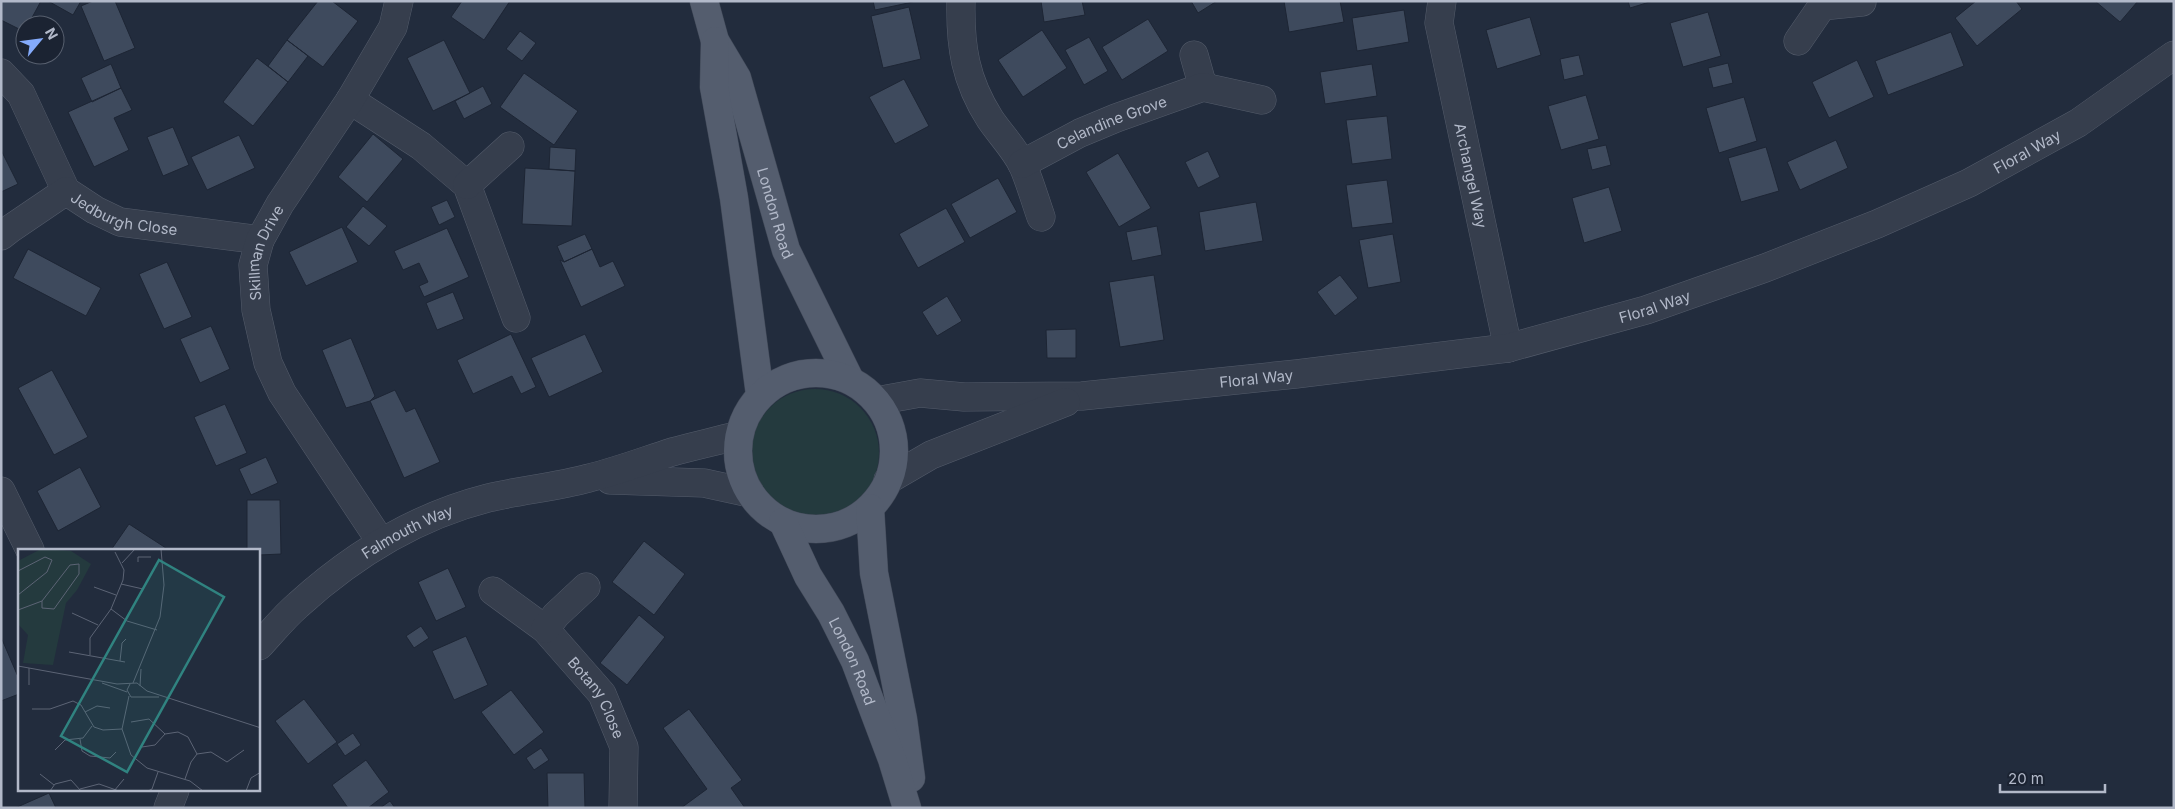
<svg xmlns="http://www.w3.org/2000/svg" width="2175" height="809" font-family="Inter,sans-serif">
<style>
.green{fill:#243a3e}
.building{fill:#3e4a5d;stroke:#1d2534}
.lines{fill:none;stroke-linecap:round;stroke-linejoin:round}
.minor-casing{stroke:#545c6b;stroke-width:29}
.major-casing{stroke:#3f4756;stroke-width:29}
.minor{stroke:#363e4d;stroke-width:28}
.major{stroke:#545d6e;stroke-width:28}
.labels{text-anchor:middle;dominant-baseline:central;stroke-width:4;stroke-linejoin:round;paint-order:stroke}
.street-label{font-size:15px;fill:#b2b9c9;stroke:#1b2332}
.inset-road{fill:none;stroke:#5c6475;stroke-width:1}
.view{fill:#308380;fill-opacity:0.15;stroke:#308380;stroke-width:2.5}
.inset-edge{fill:none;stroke:#b2b9c9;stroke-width:2.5}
</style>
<rect width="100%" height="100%" fill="#222c3d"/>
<path class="green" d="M751 453a64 64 0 1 1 128 0a64 64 0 1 1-128 0Z"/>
<path class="building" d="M 1,1 L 41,1 L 28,25 L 25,25 L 25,32 L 1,20 Z
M 48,1 L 81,1 L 73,15 Z
M 93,1 L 115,1 L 135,48 L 104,61 L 81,6 Z
M 318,1 L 332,1 L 358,21 L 323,67 L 287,40 Z
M 462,1 L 510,1 L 484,40 L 451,17 Z
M 873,1 L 913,1 L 913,2 L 875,10 Z
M 1041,1 L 1082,1 L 1085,15 L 1044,22 Z
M 1191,1 L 1217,1 L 1198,13 Z
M 1284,1 L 1340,1 L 1344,22 L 1289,32 Z
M 1628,1 L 1653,1 L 1630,8 Z
M 1976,1 L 2016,1 L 2022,9 L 1977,46 L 1955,18 Z
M 2095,1 L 2138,1 L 2120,22 Z
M 909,7 L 921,59 L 883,68 L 871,16 Z
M 1404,10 L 1409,42 L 1357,51 L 1352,18 Z
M 1708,12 L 1721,56 L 1683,67 L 1670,23 Z
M 1530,17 L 1541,55 L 1497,69 L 1486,30 Z
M 1148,19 L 1168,51 L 1122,80 L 1102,47 Z
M 1042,30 L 1067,68 L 1023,97 L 998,60 Z
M 520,31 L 536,43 L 522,61 L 506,49 Z
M 1951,32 L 1964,66 L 1888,95 L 1875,61 Z
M 1089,37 L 1108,71 L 1084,85 L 1065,50 Z
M 287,40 L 308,56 L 288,82 L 268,66 Z
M 444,40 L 470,93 L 433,111 L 407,58 Z
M 1579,55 L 1584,75 L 1564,80 L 1560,59 Z
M 257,58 L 288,82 L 253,126 L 223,102 Z
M 1857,60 L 1874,97 L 1829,118 L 1812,82 Z
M 1728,63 L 1733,83 L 1713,88 L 1708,68 Z
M 111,64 L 121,88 L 92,102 L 81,78 Z
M 1372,64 L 1377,96 L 1325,104 L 1320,72 Z
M 524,73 L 578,111 L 554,145 L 500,107 Z
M 904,79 L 929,126 L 895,144 L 869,97 Z
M 483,86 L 492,104 L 464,119 L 455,101 Z
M 121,88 L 132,110 L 114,118 L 129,150 L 94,167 L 68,112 Z
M 1586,95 L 1599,139 L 1561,150 L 1548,106 Z
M 1744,97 L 1757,141 L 1719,153 L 1706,108 Z
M 1387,116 L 1392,159 L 1352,164 L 1346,120 Z
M 173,127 L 189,165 L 163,176 L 147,137 Z
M 373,134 L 403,159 L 367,202 L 338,177 Z
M 239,135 L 255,168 L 207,190 L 191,157 Z
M 1836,140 L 1848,168 L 1800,190 L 1787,162 Z
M 1606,145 L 1611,165 L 1592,170 L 1587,149 Z
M 550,147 L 576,149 L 575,171 L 549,169 Z
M 1766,147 L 1779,191 L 1741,202 L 1728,158 Z
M 1,150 L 18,184 L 1,192 Z
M 1208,151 L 1220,177 L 1198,188 L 1185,162 Z
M 1118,153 L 1151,208 L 1119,227 L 1086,172 Z
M 525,168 L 575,171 L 572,226 L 522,224 Z
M 998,178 L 1017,212 L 970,238 L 951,204 Z
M 1387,180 L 1393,223 L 1352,228 L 1346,185 Z
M 1609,187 L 1622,231 L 1584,243 L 1572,198 Z
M 447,200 L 455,217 L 439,225 L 431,207 Z
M 1256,202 L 1263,241 L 1205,251 L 1199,212 Z
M 363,206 L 387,226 L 369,246 L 346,227 Z
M 946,208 L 965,242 L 918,268 L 899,234 Z
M 1157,226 L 1162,255 L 1132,261 L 1126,232 Z
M 342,227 L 358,262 L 306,286 L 289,252 Z
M 447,228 L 469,277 L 424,297 L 419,286 L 428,282 L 419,263 L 403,270 L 394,251 Z
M 585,234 L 592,249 L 564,262 L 557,246 Z
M 1393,234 L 1401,282 L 1368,288 L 1359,240 Z
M 28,249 L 101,288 L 86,316 L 13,278 Z
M 592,249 L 600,267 L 613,261 L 625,286 L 581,307 L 560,260 L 564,262 Z
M 167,262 L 192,317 L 164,329 L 139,274 Z
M 1154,275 L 1164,340 L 1120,347 L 1109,282 Z
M 1340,275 L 1358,298 L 1335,316 L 1317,292 Z
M 453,292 L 464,319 L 437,330 L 426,303 Z
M 947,296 L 962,321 L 937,336 L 922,312 Z
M 211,326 L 230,369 L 200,383 L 180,339 Z
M 1076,329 L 1076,358 L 1047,358 L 1046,330 Z
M 511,334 L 536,387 L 521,394 L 512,376 L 473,394 L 457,360 Z
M 585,334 L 603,372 L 549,397 L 531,358 Z
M 351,338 L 375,396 L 370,401 L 346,408 L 322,350 Z
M 52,370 L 88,437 L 54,455 L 18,388 Z
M 395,390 L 406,412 L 415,408 L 440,462 L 404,478 L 370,401 Z
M 225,404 L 247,453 L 216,466 L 194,417 Z
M 266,457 L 278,483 L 251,495 L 239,469 Z
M 80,467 L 101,507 L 58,531 L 37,491 Z
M 247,500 L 280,500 L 281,554 L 259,555 L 259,550 L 247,550 Z
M 129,524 L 169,550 L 111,550 Z
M 644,541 L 685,574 L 654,615 L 612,582 Z
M 448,568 L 466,607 L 436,621 L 418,582 Z
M 639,615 L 665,637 L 627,685 L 600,663 Z
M 421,626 L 429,638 L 414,648 L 406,636 Z
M 466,636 L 488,685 L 454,700 L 432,651 Z
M 1,637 L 19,679 L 19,694 L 1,701 Z
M 511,690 L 544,732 L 514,755 L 481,712 Z
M 304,699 L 337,742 L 308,764 L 275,721 Z
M 689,709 L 742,780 L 731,788 L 745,808 L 681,808 L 707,789 L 663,728 Z
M 353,733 L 361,745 L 345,756 L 337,744 Z
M 541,748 L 549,760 L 534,770 L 526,758 Z
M 366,760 L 389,792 L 368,808 L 348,808 L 332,785 Z
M 547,773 L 584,773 L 585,808 L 548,808 Z
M 49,793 L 56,808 L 15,808 Z
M 390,801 L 395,808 L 380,808 Z"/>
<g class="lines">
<g class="minor-casing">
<g id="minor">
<path d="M 961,1 C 960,46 965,80 990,119 C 1000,134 1015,149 1023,166 C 1030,182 1035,200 1041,217"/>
<path id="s1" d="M 1442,1 L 1439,23 L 1508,348"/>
<path d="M 1798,41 L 1822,6 L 1862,2"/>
<path d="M 1194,55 L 1203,87"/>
<path id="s2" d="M 1,73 L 21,94 L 66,191 L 95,210 L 120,222 L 260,240"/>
<path d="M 350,100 L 421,146 L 467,185 L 516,318"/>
<path id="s3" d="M 1022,164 L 1080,133 L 1116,118 L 1203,87 L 1262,100"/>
<path d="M 467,185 L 510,146"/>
<path d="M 1,236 L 10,229 L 66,191"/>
<path id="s4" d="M 876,401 L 920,393 L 964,397 L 1082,396 L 1296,374 L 1508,348 L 1646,310 L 1765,268 L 1877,224 L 1969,183 L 2078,123 L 2174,55"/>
<path d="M 610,480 L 704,483 L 750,493"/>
<path d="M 888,480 L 931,455 L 1066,402"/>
<path d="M 1,491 L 30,550"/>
<path id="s5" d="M 381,542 L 282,393 L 268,363 L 256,310 L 253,265 L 260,240 L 280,204 L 350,100 L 393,27 L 399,1"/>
<path id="s6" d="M 493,591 L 545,629 L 602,694 L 624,747 L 623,808"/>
<path d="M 545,629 L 556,615 L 586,587"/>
<path id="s7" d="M 259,646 C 272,632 284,617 298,605 C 352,556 417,516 488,498 C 522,490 556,487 589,478 C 618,471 644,461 672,452 C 694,446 717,441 739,435"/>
<path d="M 168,808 L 175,790"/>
</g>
</g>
<g class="major-casing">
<g id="major">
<path id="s8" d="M 704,1 L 715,41 L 737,78 L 786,250 L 850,380"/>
<path d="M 715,41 L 714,87 L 734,198 L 760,395"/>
<circle cx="816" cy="451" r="78"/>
<path d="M 870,508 L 874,573 L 903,719 L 911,778"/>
<path id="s9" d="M 783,522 L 808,576 L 831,613 L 855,661 L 892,759 L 907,808"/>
</g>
</g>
<use href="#minor" class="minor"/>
<use href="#major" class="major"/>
</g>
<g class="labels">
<g class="street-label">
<text stroke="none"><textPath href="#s3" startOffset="99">Celandine Grove</textPath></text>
<text stroke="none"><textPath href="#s4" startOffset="1192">Floral Way</textPath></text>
<text stroke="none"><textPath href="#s1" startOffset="178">Archangel Way</textPath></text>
<text stroke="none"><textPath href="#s2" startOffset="200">Jedburgh Close</textPath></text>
<text stroke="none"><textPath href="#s8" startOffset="225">London Road</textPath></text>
<text stroke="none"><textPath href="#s5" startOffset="326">Skillman Drive</textPath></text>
<text stroke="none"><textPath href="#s4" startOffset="788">Floral Way</textPath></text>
<text stroke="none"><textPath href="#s4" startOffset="382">Floral Way</textPath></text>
<text stroke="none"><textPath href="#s7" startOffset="189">Falmouth Way</textPath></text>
<text stroke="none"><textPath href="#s9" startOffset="156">London Road</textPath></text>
<text stroke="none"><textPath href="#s6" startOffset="151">Botany Close</textPath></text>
</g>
</g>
<g transform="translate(18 549)">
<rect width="242" height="242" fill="#222c3d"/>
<path d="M 23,0 L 53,2 L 73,15 L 59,41 L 48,54 L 35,116 L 5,114 L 10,86 L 0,75 L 0,12 Z" fill="#243a3e"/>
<path class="inset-road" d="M 120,13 L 120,8 L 133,8M 104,14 L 117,0M 0,22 L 27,8 L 34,11 L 29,23 L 0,46M 103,35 L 125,40M 76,38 L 98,46M 93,60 L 109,72 L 139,81M 0,61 L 24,52 L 24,59 L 36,60 L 61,25 L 61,15 L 52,16 L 24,52M 54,64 L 80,76M 51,103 L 107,113M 72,106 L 72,89 L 93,60 L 105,31 L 106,21 L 97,3M 102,112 L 104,94 L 108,90M 0,117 L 99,135 L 119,134 L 129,142 L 243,179M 11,119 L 11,136M 84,134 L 109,143M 115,134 L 142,68 L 146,36 L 143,0M 112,135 L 109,141 L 113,148 L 141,148M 122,137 L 123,120M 111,147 L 104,180 L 113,206 L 129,219 L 172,232 L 185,242M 14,160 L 32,160 L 55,152 L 63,156 L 76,178 L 85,181 L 104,180M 67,163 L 79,157 L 92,159M 113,173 L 131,170 L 147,185M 62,190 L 64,202 L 72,207 L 92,209 L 98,203M 124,198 L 137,196 L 147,185 L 160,183 L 170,188 L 179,205M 37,201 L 47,191 L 65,189 L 74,177M 22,225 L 36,236M 167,230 L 173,213 L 179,205 L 193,203 L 209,213 L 226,201M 62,240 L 81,235 L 101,242M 32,242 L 37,235 L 53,231 L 63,242M 96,242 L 106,230M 130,242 L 134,240 L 140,223M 228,242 L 233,229 L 243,223"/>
<path class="view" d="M 141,11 L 206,48 L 109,223 L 43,187 Z"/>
<rect width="242" height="242" class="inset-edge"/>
</g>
<rect width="2175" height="809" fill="none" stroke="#b2b9c9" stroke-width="5"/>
<g transform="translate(40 40) rotate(61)"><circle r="24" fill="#1b2332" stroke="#575f6e"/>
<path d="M0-4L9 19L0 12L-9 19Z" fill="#84abfc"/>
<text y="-8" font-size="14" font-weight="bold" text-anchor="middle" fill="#b2b9c9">N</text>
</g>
<path d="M2000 784v8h105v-8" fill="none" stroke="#b2b9c9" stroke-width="2.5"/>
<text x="2008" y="784" font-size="15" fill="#b2b9c9" stroke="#1b2332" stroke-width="4" paint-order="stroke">20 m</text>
</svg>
